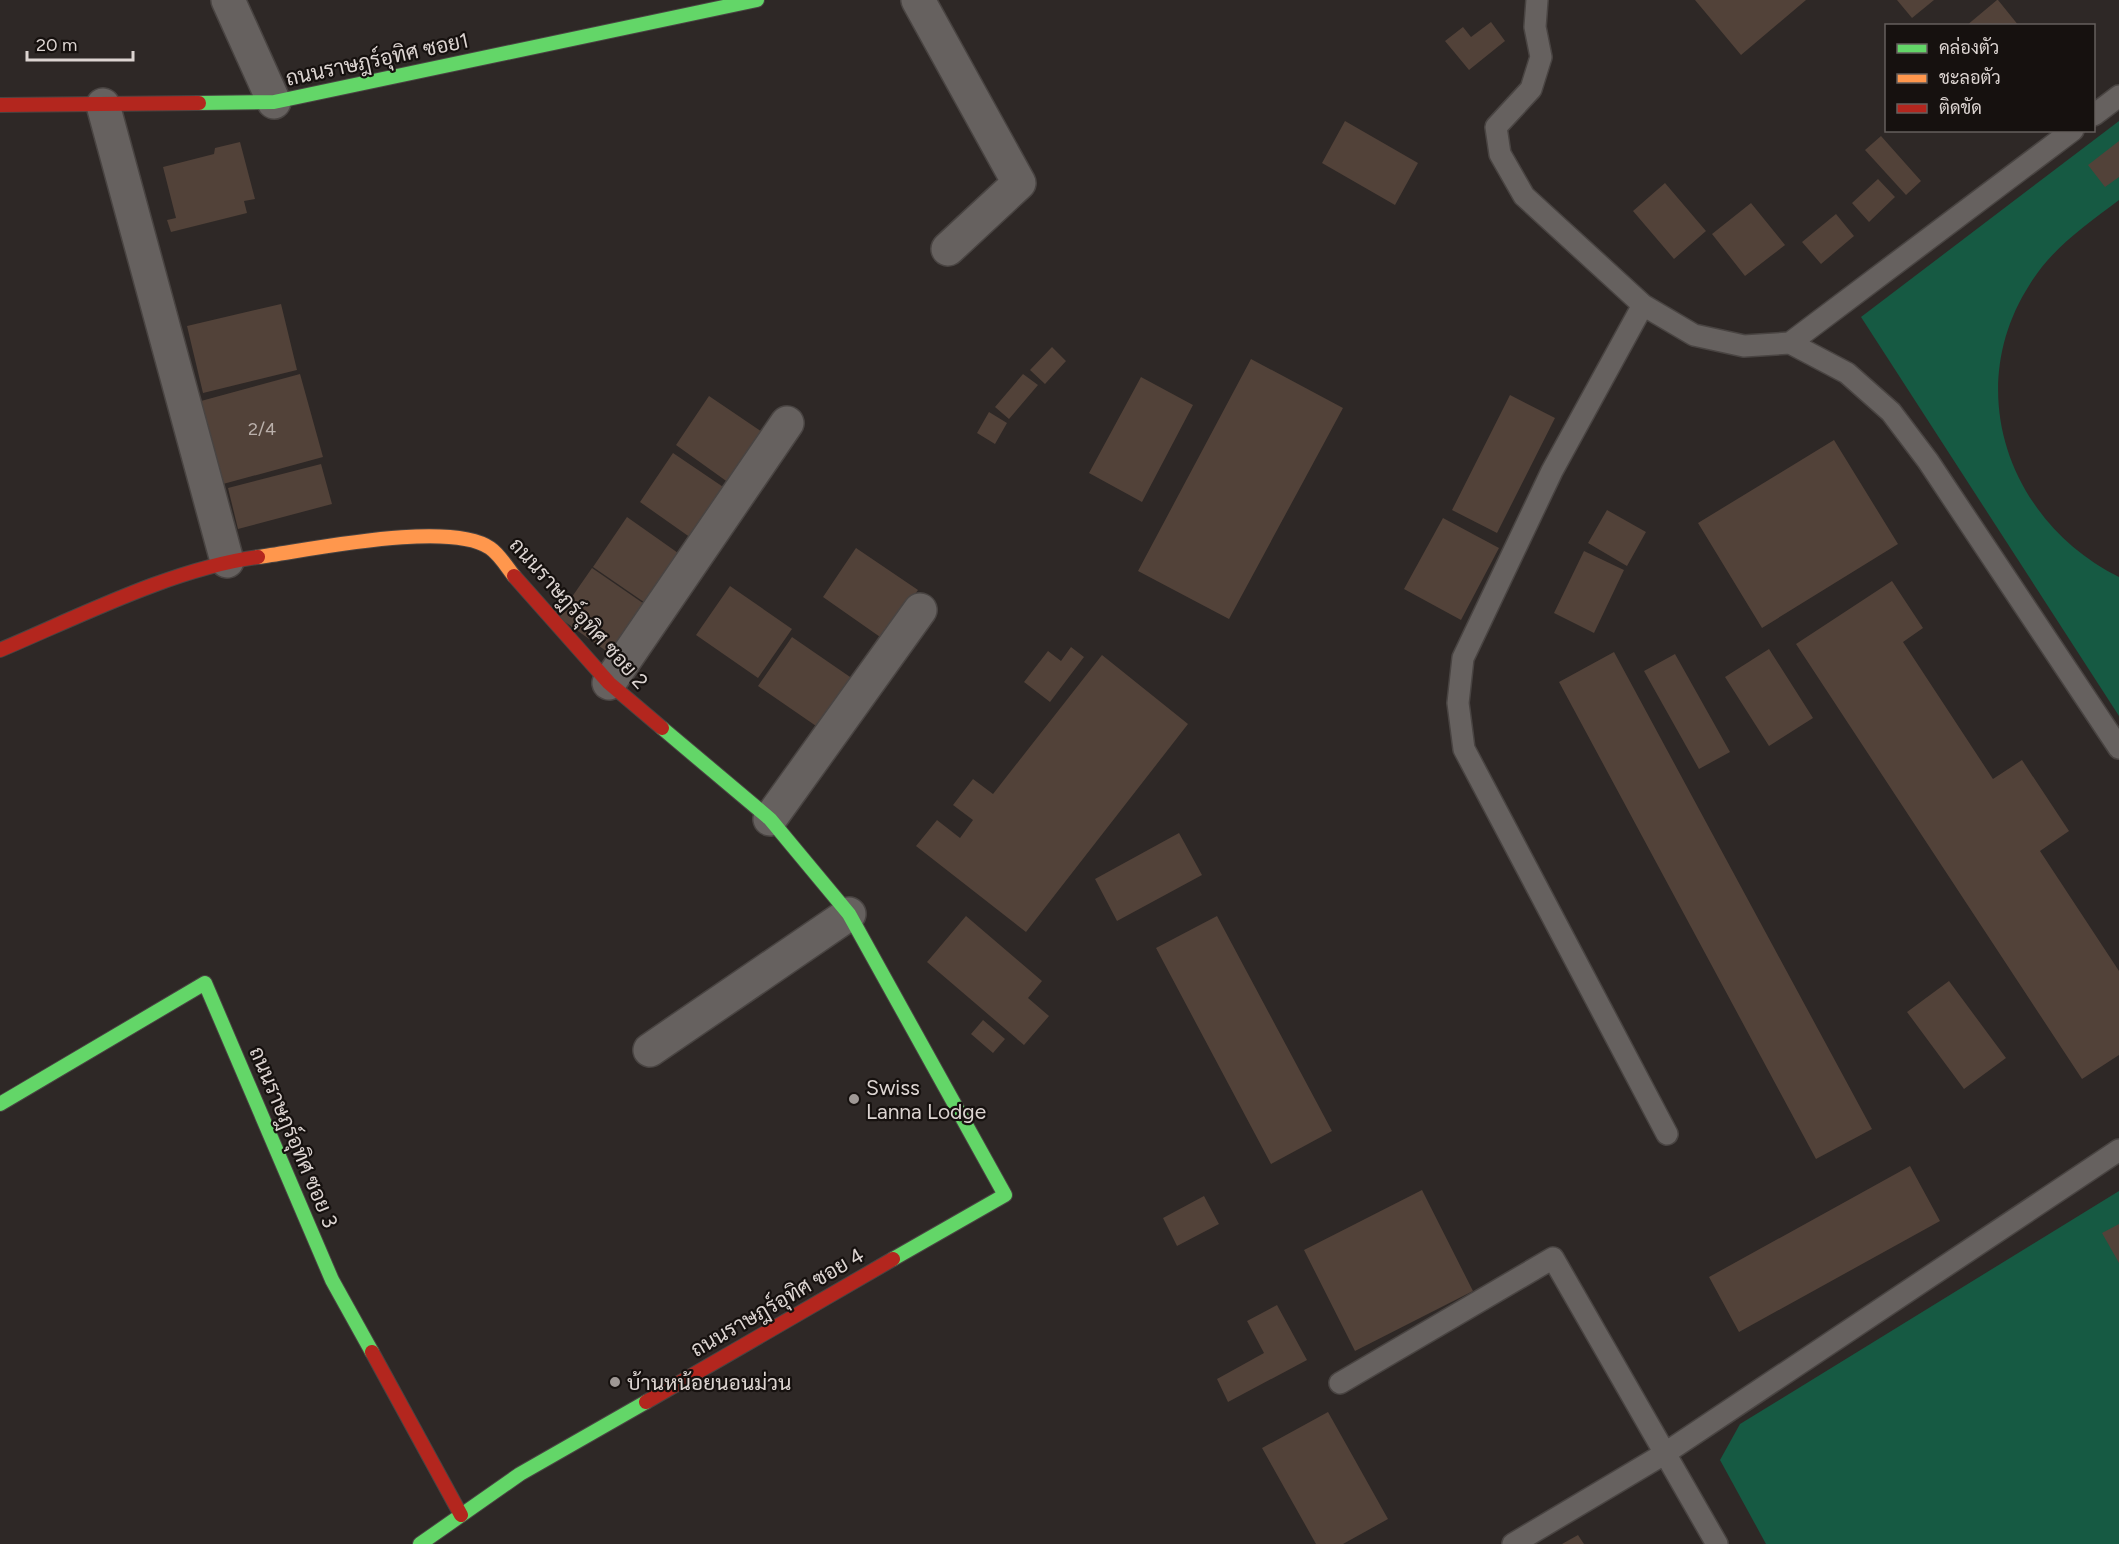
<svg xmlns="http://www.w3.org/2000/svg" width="2119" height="1544" font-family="Figtree,Sarabun,sans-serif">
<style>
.green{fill:#165a43}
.building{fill:#524239}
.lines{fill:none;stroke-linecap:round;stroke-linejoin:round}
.lane-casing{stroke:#494442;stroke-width:24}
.street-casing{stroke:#494442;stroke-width:36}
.fast-casing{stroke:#494442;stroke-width:16}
.slow-casing{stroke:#494442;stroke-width:16}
.jam-casing{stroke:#494442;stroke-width:16}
.lane{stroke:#66615f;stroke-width:21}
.street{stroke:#66615f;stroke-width:33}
.fast{stroke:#63d668;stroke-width:14}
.slow{stroke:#ff974d;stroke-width:14}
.jam{stroke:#b3261e;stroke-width:14}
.poi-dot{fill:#9f9895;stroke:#16110f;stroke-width:2}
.labels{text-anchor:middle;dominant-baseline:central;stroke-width:4.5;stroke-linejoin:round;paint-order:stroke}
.number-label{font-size:18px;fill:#bab0ab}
.street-label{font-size:21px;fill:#dcd4d1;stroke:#16110f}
.poi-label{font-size:21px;fill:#dcd4d1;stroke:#16110f;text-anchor:start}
</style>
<rect width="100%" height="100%" fill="#2e2826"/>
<path class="green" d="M 2119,121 L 2119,200 C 2086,225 2052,248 2030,284 C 1961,391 2010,523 2119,577 L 2119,716 L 1861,317 Z
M 2119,1191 L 2119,1544 L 1766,1544 L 1720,1460 L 1740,1424 Z"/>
<path class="building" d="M 1695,0 L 1806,0 L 1741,55 Z
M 1897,0 L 1934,0 L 1912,18 Z
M 1998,0 L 2019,26 L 1966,26 L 1997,0 Z
M 1491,22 L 1505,41 L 1469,70 L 1445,41 L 1463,27 L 1471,37 Z
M 1345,121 L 1418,163 L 1395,205 L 1322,163 Z
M 1881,136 L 1921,181 L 1906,195 L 1865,150 Z
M 2119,141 L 2119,177 L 2105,187 L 2088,165 Z
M 240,142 L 255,199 L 244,201 L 247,213 L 171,232 L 167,220 L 176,218 L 163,167 L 214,154 L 215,148 Z
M 1878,179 L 1895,197 L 1869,222 L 1852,203 Z
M 1665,183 L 1706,231 L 1674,259 L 1633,211 Z
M 1751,203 L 1785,245 L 1745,276 L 1712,234 Z
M 1836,214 L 1854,236 L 1821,264 L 1802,242 Z
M 281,304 L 297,370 L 203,393 L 187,326 Z
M 1052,347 L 1066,361 L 1045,384 L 1030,370 Z
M 1251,359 L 1343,408 L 1229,619 L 1138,571 Z
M 300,374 L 323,457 L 223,484 L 201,401 Z
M 1023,374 L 1038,385 L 1009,419 L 995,407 Z
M 1141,377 L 1193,405 L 1142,502 L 1089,473 Z
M 1510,395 L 1555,418 L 1497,533 L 1452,510 Z
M 709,396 L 771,438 L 736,488 L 676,445 Z
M 989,412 L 1007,423 L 995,444 L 977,433 Z
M 1834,440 L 1898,544 L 1762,628 L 1698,523 Z
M 673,453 L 735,495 L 701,545 L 640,502 Z
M 321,464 L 332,504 L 238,529 L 228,488 Z
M 1607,510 L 1646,532 L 1627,566 L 1588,543 Z
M 627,517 L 688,560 L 654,609 L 593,567 Z
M 1443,518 L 1499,548 L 1461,620 L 1404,589 Z
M 856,548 L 918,590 L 883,639 L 823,597 Z
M 1584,551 L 1624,570 L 1594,633 L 1554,613 Z
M 592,568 L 653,610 L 619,660 L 558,617 Z
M 1892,581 L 1923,628 L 1903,642 L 1993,779 L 2022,760 L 2069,831 L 2040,851 L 2119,971 L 2119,1055 L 2082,1079 L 1796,644 Z
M 730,586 L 792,629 L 758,678 L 696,635 Z
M 792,637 L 853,679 L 819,728 L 758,686 Z
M 1071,647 L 1084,657 L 1050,702 L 1024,682 L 1048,651 L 1061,661 Z
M 1769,649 L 1813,718 L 1769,746 L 1725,677 Z
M 1614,652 L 1872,1129 L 1816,1159 L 1559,682 Z
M 1675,654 L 1730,752 L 1699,769 L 1644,671 Z
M 1102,655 L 1188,724 L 1026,932 L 916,846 L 937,820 L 960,838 L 973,820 L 953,805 L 973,779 L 993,794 Z
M 1179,833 L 1202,875 L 1117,921 L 1095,879 Z
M 966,916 L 1042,981 L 1028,998 L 1049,1016 L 1024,1045 L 927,962 Z
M 1217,916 L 1332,1131 L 1271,1164 L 1156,948 Z
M 1949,981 L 2006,1058 L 1964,1089 L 1907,1012 Z
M 983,1020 L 1005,1039 L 993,1053 L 971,1034 Z
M 1910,1166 L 1940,1221 L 1739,1332 L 1709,1277 Z
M 1422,1190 L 1473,1291 L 1355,1351 L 1304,1250 Z
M 1204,1196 L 1219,1224 L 1177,1246 L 1163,1218 Z
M 2119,1224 L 2119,1263 L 2102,1233 Z
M 1277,1305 L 1307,1360 L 1228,1402 L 1217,1379 L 1264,1353 L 1247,1321 Z
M 1328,1412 L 1388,1519 L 1343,1544 L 1316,1544 L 1262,1448 Z
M 1578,1535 L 1584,1544 L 1562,1544 Z"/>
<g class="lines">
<g class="lane-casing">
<path id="lane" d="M 1537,0 L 1535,27 L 1541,57 L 1531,89 L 1496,127 L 1500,154 L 1524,196 L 1643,305 L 1552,471 L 1463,658 L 1458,703 L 1464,749 L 1667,1134
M 2094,115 L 2119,96
M 1643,305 L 1694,335 L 1744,346 L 1790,343 L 1847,373 L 1891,412 L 1928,461 L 2119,748
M 1790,343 L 2073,130
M 1340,1383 L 1553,1258 L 1717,1544
M 1513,1544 L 1664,1454 L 2119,1150"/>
</g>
<g class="street-casing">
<path id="street" d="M 228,0 L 274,102
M 918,0 L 1019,183 L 948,249
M 103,105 L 227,561
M 609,683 L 787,423
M 770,819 L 920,610
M 650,1050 L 849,914"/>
</g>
<g class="fast-casing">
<path id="fast" d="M 199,103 L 274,102 L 757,0
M 662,728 L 770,819 L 849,914 L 1005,1195 L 893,1259
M 0,1104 L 205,983 L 332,1280 L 372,1352
M 420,1544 L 520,1474 L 646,1402"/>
</g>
<g class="slow-casing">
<path id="slow" d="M 258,557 C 310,550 449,520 490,548 C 499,554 507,567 514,576"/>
</g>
<g class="jam-casing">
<path id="jam" d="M 0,105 L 199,103
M 514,576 L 609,683 L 662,728
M 0,650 C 78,617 174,568 258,557
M 372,1352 L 461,1515
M 646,1402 L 893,1259"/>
</g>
<use href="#lane" class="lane"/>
<use href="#street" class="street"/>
<use href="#fast" class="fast"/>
<use href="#slow" class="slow"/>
<use href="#jam" class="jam"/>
</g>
<g class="poi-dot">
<circle cx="854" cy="1099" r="6"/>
<circle cx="615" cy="1382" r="6"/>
</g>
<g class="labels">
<g class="number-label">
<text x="262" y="429">2/4</text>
</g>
<g class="street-label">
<text transform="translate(377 59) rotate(-12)">ถนนราษฎร์อุทิศ ซอย1</text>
<text transform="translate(579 613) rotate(48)">ถนนราษฎร์อุทิศ ซอย 2</text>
<text transform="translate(294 1137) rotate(67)">ถนนราษฎร์อุทิศ ซอย 3</text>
<text transform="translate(777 1302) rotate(-30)">ถนนราษฎร์อุทิศ ซอย 4</text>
</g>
<g class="poi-label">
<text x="866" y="1087">Swiss<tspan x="866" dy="24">Lanna Lodge</tspan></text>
<text x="627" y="1382">บ้านหน้อยนอนม่วน</text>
</g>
</g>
<rect x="1885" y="24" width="210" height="108" fill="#16110f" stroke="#655f5d" stroke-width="1.5"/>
<rect x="1897" y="44" width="30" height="9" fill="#63d668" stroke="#655f5d" stroke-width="1.5"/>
<text x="1939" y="54" font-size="18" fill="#dcd4d1">คล่องตัว</text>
<rect x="1897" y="74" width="30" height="9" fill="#ff974d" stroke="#655f5d" stroke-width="1.5"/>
<text x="1939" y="84" font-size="18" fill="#dcd4d1">ชะลอตัว</text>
<rect x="1897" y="104" width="30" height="9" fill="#b3261e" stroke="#655f5d" stroke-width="1.5"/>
<text x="1939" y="114" font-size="18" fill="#dcd4d1">ติดขัด</text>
<path d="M27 51v9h106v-9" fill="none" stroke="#dcd4d1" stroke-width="3"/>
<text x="36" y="51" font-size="18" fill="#dcd4d1" stroke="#16110f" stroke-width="4.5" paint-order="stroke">20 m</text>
</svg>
